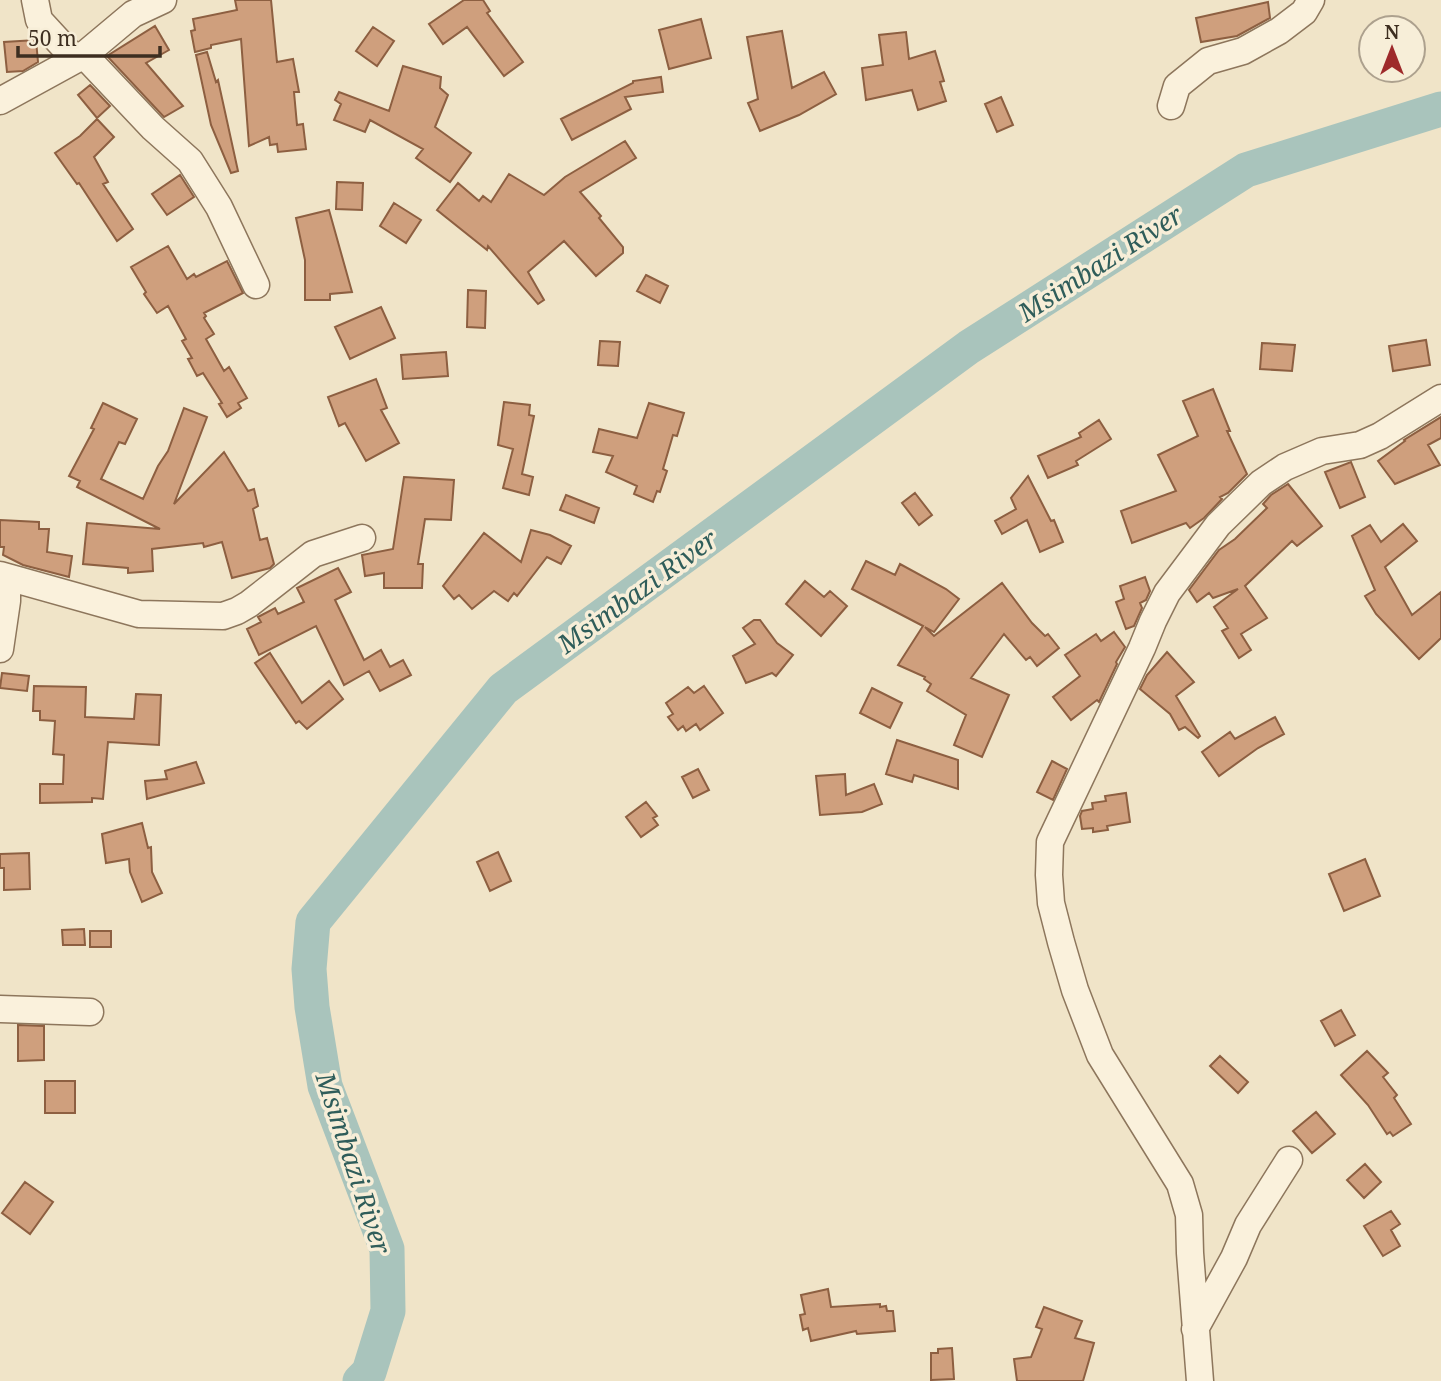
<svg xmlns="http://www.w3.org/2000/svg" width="1441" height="1381" font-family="'Noto Serif',serif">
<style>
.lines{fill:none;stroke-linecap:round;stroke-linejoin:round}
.river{stroke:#a9c4bc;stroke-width:35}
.building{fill:#cf9f7d;stroke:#8d5f41;stroke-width:2}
.minor-casing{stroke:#8d765c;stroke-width:29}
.minor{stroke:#faf1dc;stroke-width:26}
.labels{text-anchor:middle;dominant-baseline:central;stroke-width:7;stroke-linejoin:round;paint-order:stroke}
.water-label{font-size:26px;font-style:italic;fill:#2f5d5a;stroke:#f7eed8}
</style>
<rect width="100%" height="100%" fill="#f0e4c8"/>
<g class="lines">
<path class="river" d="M 360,1381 L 369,1372 L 388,1311 L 387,1249 L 325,1086 L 312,1007 L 309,969 L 313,922 L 503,689 L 969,347 L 1246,170 L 1441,109"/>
</g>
<path class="building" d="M 235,0 L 271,0 L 277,62 L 293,59 L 299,92 L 294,92 L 297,125 L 303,124 L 306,149 L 278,152 L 277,144 L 270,145 L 269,137 L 249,146 L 241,39 L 211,45 L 211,48 L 195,52 L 191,31 L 195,30 L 193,19 L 237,10 Z
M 464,0 L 483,0 L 490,11 L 487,13 L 523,62 L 504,76 L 467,27 L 443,44 L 429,24 Z
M 1268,2 L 1270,18 L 1237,36 L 1201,42 L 1196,18 Z
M 701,19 L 711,58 L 669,69 L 659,30 Z
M 155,26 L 169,50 L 146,63 L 183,106 L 164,117 L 107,56 Z
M 373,27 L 394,41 L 377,66 L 356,51 Z
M 782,31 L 792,88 L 824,72 L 836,94 L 799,115 L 760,131 L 748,103 L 758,99 L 747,37 Z
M 906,32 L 909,59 L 935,51 L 944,81 L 940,82 L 946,101 L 918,110 L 912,90 L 866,100 L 862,68 L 883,65 L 879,35 Z
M 36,40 L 38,62 L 23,71 L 7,72 L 4,42 Z
M 207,52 L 216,82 L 218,80 L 238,171 L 231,173 L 211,125 L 196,55 Z
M 403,66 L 441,77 L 440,88 L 448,95 L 435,127 L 471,153 L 450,182 L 416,158 L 423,149 L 370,120 L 365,132 L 334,120 L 341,104 L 335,100 L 339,92 L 389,111 Z
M 661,77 L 663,92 L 625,97 L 631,109 L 572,140 L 561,119 L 633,83 L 633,81 Z
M 90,85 L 110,106 L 97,118 L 78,95 Z
M 1001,97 L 1013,125 L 997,132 L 985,104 Z
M 97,119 L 114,137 L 94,157 L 108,182 L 103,184 L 133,229 L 117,241 L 79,183 L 77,184 L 55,153 L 80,136 Z
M 625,141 L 636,158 L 580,192 L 601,216 L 599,218 L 623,247 L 623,253 L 596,276 L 564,241 L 528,272 L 544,300 L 538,304 L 488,246 L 487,250 L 437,210 L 458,183 L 479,201 L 483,196 L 491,202 L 509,174 L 544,195 L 565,177 Z
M 180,175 L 194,197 L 167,215 L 152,194 Z
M 337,182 L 363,183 L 362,210 L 336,209 Z
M 394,203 L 421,220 L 406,243 L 380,226 Z
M 329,210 L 352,292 L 330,294 L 330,300 L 305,300 L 305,260 L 296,218 Z
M 168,246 L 187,279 L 194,274 L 196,277 L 227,261 L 243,293 L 204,313 L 206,316 L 204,318 L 214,334 L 206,339 L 224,371 L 229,367 L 247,398 L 238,403 L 241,408 L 227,417 L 219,404 L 222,403 L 203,373 L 197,376 L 188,359 L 192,358 L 182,341 L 186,339 L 168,306 L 157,313 L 144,294 L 146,292 L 131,267 Z
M 646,275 L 668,286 L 660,303 L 637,291 Z
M 468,290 L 486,291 L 485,328 L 467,327 Z
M 381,307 L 395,338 L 350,359 L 335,327 Z
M 1426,340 L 1430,365 L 1393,371 L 1389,346 Z
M 600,341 L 620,342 L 618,366 L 598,365 Z
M 1262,343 L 1295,345 L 1292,371 L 1260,369 Z
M 446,352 L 448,376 L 403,379 L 401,355 Z
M 376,379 L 387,408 L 381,410 L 399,443 L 366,461 L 345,423 L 339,426 L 328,397 Z
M 1213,389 L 1230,431 L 1227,431 L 1247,474 L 1228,493 L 1220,497 L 1222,499 L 1204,518 L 1190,528 L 1186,523 L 1132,543 L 1121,511 L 1176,491 L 1158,455 L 1198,436 L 1183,401 Z
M 504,402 L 530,405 L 529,415 L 534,416 L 522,474 L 533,477 L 529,495 L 503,488 L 513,449 L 498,445 Z
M 103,403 L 137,419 L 125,444 L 119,442 L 101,479 L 143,499 L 158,466 L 168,451 L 184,408 L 207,417 L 174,504 L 224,452 L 248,491 L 254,489 L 258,506 L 253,509 L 260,540 L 267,538 L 274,564 L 270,568 L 232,578 L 222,542 L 204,547 L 203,543 L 152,549 L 153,571 L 128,573 L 128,568 L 83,564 L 87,523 L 160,529 L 77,487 L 80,481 L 69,476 L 94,429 L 91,428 Z
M 649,403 L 684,413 L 677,436 L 673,435 L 663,469 L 667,471 L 660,492 L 657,491 L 653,502 L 634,494 L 637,486 L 606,472 L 613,456 L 593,452 L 599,429 L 637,438 Z
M 1441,417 L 1441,438 L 1428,445 L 1440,465 L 1395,484 L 1378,461 L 1405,441 L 1404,440 Z
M 1099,420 L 1111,439 L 1076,461 L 1078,465 L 1048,478 L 1038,456 L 1081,437 L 1079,433 Z
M 1351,462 L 1365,497 L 1340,508 L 1325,472 Z
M 1028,476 L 1051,521 L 1054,520 L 1063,542 L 1040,552 L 1027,520 L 1002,534 L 995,521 L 1016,509 L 1011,498 Z
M 404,477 L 454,480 L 451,520 L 425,519 L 418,564 L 423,564 L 422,588 L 384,588 L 384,573 L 365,576 L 362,555 L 393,549 Z
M 1288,484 L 1322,526 L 1297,546 L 1292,541 L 1245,586 L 1267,618 L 1241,634 L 1251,650 L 1239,658 L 1222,631 L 1228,628 L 1214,607 L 1238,589 L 1213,598 L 1209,593 L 1197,602 L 1189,590 L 1219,550 L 1235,539 L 1267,508 L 1263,504 L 1271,495 Z
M 915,493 L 932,515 L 919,525 L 902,503 Z
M 566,495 L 599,508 L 594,523 L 560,510 Z
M 0,520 L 39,522 L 39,529 L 49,529 L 47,552 L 72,556 L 69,577 L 23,565 L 3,555 L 4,547 L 0,547 Z
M 1403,524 L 1417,541 L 1385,567 L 1412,615 L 1441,592 L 1441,638 L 1419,659 L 1376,614 L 1365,596 L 1375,590 L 1352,536 L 1370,525 L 1381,542 Z
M 531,530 L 550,535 L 571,546 L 561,564 L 547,557 L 517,596 L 514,593 L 508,601 L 494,591 L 472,609 L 459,595 L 454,599 L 443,586 L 484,533 L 521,562 Z
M 866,561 L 895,575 L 900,564 L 946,589 L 959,599 L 934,632 L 925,627 L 934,636 L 1002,583 L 1032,623 L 1045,636 L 1048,634 L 1059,648 L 1037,666 L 1030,657 L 1026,660 L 1004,634 L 971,678 L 1009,695 L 982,757 L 954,745 L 966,715 L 927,691 L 931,684 L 924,679 L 925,677 L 898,665 L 923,626 L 852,589 Z
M 338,568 L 351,592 L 335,600 L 364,660 L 381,650 L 390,667 L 403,660 L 411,675 L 380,691 L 369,671 L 344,685 L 316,626 L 259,655 L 247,629 L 261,622 L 258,617 L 275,608 L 278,614 L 304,602 L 297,588 Z
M 1145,577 L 1150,591 L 1146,600 L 1140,603 L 1142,608 L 1134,626 L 1126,629 L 1116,602 L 1124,599 L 1120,586 Z
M 805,581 L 824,597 L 830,591 L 847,606 L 821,636 L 786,604 Z
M 754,620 L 760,620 L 777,643 L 793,655 L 776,676 L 772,673 L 746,683 L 733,656 L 755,644 L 743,628 Z
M 1114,632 L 1125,647 L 1116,662 L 1117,664 L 1099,702 L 1097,700 L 1071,720 L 1053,697 L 1080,676 L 1065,655 L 1096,634 L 1101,641 Z
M 1167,652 L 1194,682 L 1176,696 L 1200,736 L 1198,738 L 1185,727 L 1179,730 L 1170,714 L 1140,689 L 1147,675 Z
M 270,653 L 302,703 L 329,681 L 343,699 L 307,729 L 299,721 L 296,723 L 255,663 Z
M 2,673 L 29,676 L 27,691 L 0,688 Z
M 34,686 L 86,687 L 85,717 L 134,719 L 136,694 L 161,695 L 159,745 L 108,742 L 103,799 L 92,798 L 92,802 L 40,803 L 40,784 L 63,784 L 64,755 L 53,754 L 55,721 L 40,720 L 40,711 L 33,711 Z
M 704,686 L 723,713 L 700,730 L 696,724 L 686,731 L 683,726 L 678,730 L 668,717 L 673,714 L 666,703 L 688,687 L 694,693 Z
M 872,688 L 902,703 L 890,728 L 860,713 Z
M 1275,717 L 1284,734 L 1258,748 L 1219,776 L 1202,752 L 1230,732 L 1235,739 Z
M 897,740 L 958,760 L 958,789 L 914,775 L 912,782 L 886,774 Z
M 1052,761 L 1067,769 L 1053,800 L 1037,792 Z
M 196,762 L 204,783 L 147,799 L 145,781 L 167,779 L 165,771 Z
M 698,769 L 709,790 L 693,798 L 682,777 Z
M 845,774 L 846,795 L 874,784 L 882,804 L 862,812 L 820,815 L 816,776 Z
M 1126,793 L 1130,822 L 1107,826 L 1108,830 L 1093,832 L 1093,828 L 1082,829 L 1080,816 L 1082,811 L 1093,809 L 1092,803 L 1106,801 L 1105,796 Z
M 646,802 L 657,816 L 653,818 L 658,825 L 641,837 L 626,817 Z
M 142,823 L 148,848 L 151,847 L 152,872 L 162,893 L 142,902 L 130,872 L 129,859 L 106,863 L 102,834 Z
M 498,852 L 511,881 L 490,891 L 477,862 Z
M 29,853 L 30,889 L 4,890 L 4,868 L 0,868 L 0,854 Z
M 1365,859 L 1380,896 L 1344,911 L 1329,874 Z
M 84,929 L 85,945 L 63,945 L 62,930 Z
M 90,931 L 111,931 L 111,947 L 90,947 Z
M 1341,1010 L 1355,1035 L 1335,1046 L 1321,1021 Z
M 18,1025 L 44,1026 L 44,1060 L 18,1061 Z
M 1367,1051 L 1388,1073 L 1383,1077 L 1397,1095 L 1394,1098 L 1411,1124 L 1393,1136 L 1390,1132 L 1387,1134 L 1368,1105 L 1341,1075 Z
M 1220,1056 L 1248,1082 L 1238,1093 L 1210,1066 Z
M 45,1081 L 75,1081 L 75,1113 L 45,1113 Z
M 1316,1112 L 1335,1134 L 1312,1153 L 1293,1131 Z
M 1365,1164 L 1381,1182 L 1364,1198 L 1347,1180 Z
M 25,1182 L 53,1202 L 30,1234 L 2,1213 Z
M 1391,1211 L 1400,1224 L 1391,1230 L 1400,1246 L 1383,1256 L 1364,1226 Z
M 828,1289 L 831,1307 L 880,1304 L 880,1307 L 886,1306 L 887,1311 L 893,1311 L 895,1331 L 857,1334 L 856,1331 L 811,1341 L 808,1328 L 803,1330 L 800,1315 L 805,1314 L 801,1295 Z
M 1044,1307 L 1082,1321 L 1075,1338 L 1094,1343 L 1083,1381 L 1017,1381 L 1014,1359 L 1031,1357 L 1042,1329 L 1036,1327 Z
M 952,1348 L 954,1379 L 931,1380 L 931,1353 L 938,1353 L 938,1349 Z"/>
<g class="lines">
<g class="minor-casing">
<path id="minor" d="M 35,0 L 39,20 L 74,58
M 84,55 L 153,128 L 190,161 L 219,207 L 256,285
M 0,101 L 84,55 L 133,14 L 163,0
M 1171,106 L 1177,86 L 1208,61 L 1243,51 L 1279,31 L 1304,12 L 1311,0
M 0,575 L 139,614 L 223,616 L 237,611 L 249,604 L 313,554 L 362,538
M 0,649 L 7,601 L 7,578
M 0,1009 L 90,1012
M 1195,1329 L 1234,1258 L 1248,1225 L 1289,1160
M 1200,1381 L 1190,1253 L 1189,1215 L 1180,1184 L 1100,1055 L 1075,990 L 1061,942 L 1051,903 L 1049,875 L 1050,842 L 1142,648 L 1153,621 L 1167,593 L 1218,525 L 1261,483 L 1285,467 L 1322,451 L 1360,445 L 1380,436 L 1441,398"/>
</g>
<use href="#minor" class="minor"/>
</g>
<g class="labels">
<g class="water-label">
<text transform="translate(1100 263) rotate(-33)">Msimbazi River</text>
<text transform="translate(637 591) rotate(-36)">Msimbazi River</text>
<text transform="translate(354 1163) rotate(72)">Msimbazi River</text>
</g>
</g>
<g transform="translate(1392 49)"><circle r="33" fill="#f7eed8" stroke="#ada18e" stroke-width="2"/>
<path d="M0-5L12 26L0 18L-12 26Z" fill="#9e2a2b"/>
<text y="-10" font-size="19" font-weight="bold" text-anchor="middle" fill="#3d2e20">N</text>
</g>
<path d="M18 46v10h142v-10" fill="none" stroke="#3d2e20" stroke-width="3.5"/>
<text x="28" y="46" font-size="21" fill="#3d2e20" stroke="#f7eed8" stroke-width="5" paint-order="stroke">50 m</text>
</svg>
